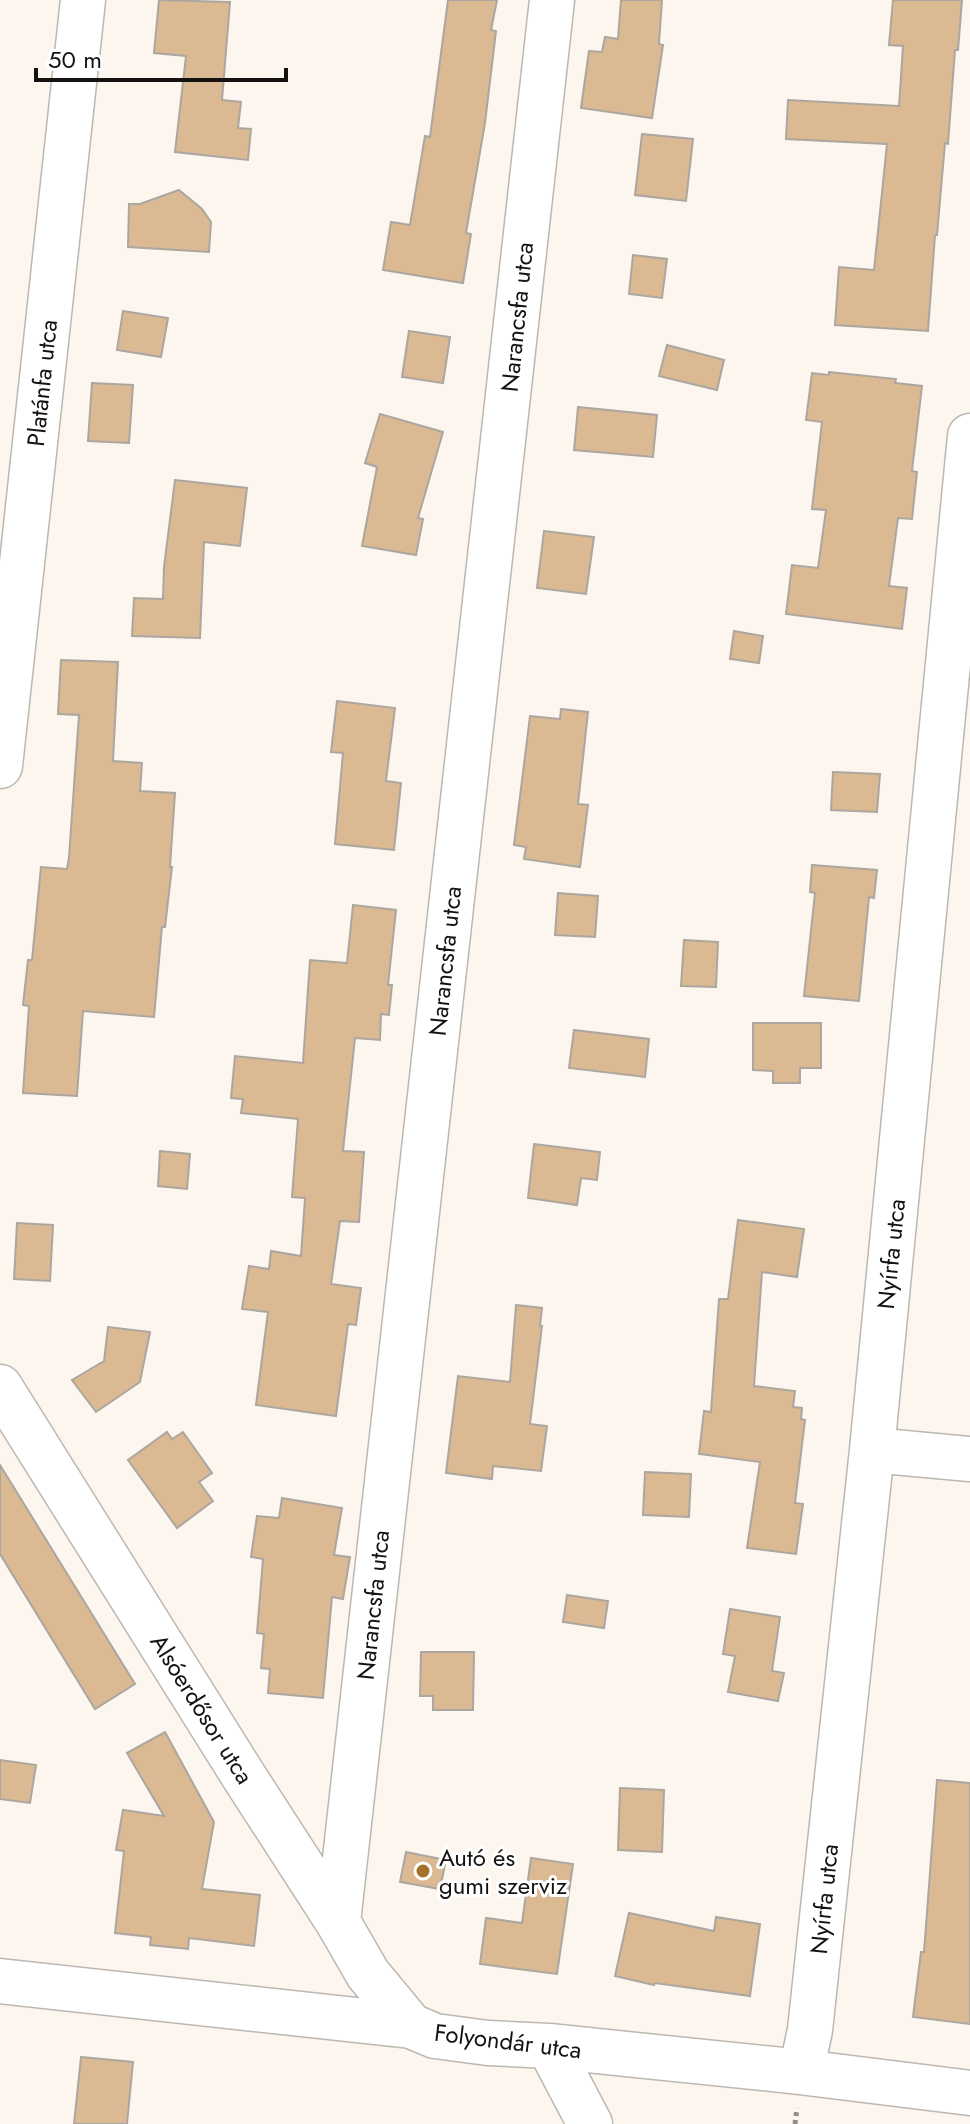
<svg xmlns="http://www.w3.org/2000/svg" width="970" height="2124" font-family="Jost,sans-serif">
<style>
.building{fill:#dbb992;stroke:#aca6a0;stroke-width:2}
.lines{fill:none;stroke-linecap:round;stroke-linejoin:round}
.minor-casing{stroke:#bdb7b1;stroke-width:47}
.path{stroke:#918d88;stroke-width:5;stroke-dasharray:4 4;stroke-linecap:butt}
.minor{stroke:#fff;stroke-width:44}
.poi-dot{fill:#a6712a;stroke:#fff;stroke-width:3}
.labels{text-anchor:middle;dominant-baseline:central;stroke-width:6;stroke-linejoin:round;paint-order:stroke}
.street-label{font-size:24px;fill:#151311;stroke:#fff}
.poi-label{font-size:24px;fill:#151311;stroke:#fff;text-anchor:start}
</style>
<rect width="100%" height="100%" fill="#fcf6ef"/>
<path class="building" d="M 159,0 L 230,2 L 222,100 L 241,102 L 238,128 L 251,129 L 248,160 L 175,152 L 186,56 L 154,53 Z
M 448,0 L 497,0 L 491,30 L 496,31 L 485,123 L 466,233 L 471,234 L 463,283 L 383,270 L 391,222 L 410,225 L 425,136 L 430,137 Z
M 621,0 L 662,0 L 659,44 L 663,45 L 652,118 L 581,108 L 589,51 L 602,52 L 605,37 L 618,39 Z
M 893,0 L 962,0 L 958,50 L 955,50 L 948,144 L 945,143 L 937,235 L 935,235 L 928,331 L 835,325 L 839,267 L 874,270 L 887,144 L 786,139 L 788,100 L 899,106 L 903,46 L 889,45 Z
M 642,134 L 693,139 L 686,201 L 635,195 Z
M 179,190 L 202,209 L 211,222 L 209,252 L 128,247 L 129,204 L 140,204 Z
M 633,255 L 667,259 L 662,298 L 629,294 Z
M 123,311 L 168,318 L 161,357 L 117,350 Z
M 409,331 L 450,337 L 443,383 L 402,377 Z
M 667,345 L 724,360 L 717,390 L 659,376 Z
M 829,372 L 896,379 L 895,383 L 922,386 L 912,471 L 917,472 L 912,519 L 898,518 L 889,586 L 907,588 L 902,629 L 786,614 L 792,565 L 818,568 L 826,510 L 812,509 L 822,422 L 806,420 L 812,373 L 829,375 Z
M 92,383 L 133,385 L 129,443 L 88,441 Z
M 578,407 L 657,415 L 653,457 L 574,450 Z
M 380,414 L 443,432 L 418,518 L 423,519 L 416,555 L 362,546 L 377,467 L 365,463 Z
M 175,480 L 247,488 L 240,546 L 204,542 L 200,638 L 132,636 L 134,598 L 163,599 L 164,567 Z
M 544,531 L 594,537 L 586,594 L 537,588 Z
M 734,631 L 763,636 L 759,663 L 730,659 Z
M 61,660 L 118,662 L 113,761 L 142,763 L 140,791 L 175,793 L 170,867 L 172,867 L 165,927 L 162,927 L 154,1017 L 83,1011 L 77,1096 L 23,1093 L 29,1006 L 23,1005 L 28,960 L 32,960 L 41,867 L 67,869 L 69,857 L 79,715 L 58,714 Z
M 337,701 L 395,708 L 386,781 L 401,783 L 394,850 L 335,844 L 343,753 L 331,752 Z
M 561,709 L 588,712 L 578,804 L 588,805 L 580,867 L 524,859 L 526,847 L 514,845 L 530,716 L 560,719 Z
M 833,772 L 880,774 L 877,812 L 831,810 Z
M 812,865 L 877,870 L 874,898 L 869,897 L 859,1001 L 804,996 L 815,893 L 810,892 Z
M 558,893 L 598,896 L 595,937 L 555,935 Z
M 353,905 L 396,910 L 388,985 L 392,985 L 389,1015 L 381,1014 L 380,1040 L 355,1038 L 343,1151 L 364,1152 L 359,1222 L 340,1221 L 331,1284 L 361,1288 L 356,1325 L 348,1324 L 336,1416 L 256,1405 L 268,1312 L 242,1309 L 249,1266 L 269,1269 L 271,1251 L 301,1256 L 305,1198 L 292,1197 L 298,1119 L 241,1113 L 243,1099 L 231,1098 L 235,1056 L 303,1063 L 310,960 L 347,963 Z
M 684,940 L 718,942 L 716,987 L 681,986 Z
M 753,1023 L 821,1023 L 821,1068 L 800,1068 L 800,1083 L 773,1083 L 773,1071 L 753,1070 Z
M 574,1030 L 649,1039 L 645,1077 L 569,1068 Z
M 534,1144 L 600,1152 L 597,1180 L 581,1178 L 577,1205 L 528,1198 Z
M 160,1151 L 190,1154 L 187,1189 L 158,1186 Z
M 738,1220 L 804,1229 L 797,1277 L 762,1272 L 754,1386 L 795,1391 L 793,1407 L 802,1408 L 801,1419 L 805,1420 L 795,1503 L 803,1504 L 796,1554 L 747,1548 L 760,1462 L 699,1454 L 704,1411 L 711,1412 L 719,1299 L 728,1299 Z
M 17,1223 L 53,1225 L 50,1281 L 14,1279 Z
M 516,1305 L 542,1308 L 540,1326 L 542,1326 L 530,1424 L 547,1426 L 541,1471 L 493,1466 L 492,1479 L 446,1473 L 458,1376 L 510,1382 Z
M 108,1327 L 150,1332 L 140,1382 L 96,1412 L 72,1380 L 104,1361 Z
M 167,1432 L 172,1439 L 183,1432 L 212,1473 L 199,1482 L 213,1501 L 177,1528 L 128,1460 Z
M 0,1465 L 135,1684 L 95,1709 L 0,1554 Z
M 645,1472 L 691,1474 L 689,1517 L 643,1515 Z
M 282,1498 L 342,1508 L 334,1555 L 350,1557 L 343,1599 L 332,1597 L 323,1698 L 268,1693 L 270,1669 L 261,1668 L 264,1634 L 257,1633 L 263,1559 L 251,1557 L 257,1516 L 279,1518 Z
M 567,1595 L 608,1601 L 604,1628 L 563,1622 Z
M 730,1609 L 780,1617 L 772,1671 L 784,1673 L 778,1701 L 728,1692 L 735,1656 L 723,1654 Z
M 421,1652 L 474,1652 L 473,1710 L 433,1710 L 433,1696 L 420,1696 Z
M 165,1732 L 214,1822 L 202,1889 L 260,1895 L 254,1946 L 189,1938 L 188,1949 L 150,1945 L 151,1937 L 115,1933 L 124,1851 L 116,1850 L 123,1810 L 164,1816 L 127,1753 Z
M 0,1760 L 36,1765 L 30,1803 L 0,1799 Z
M 937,1780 L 970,1783 L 970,2024 L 913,2017 L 921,1952 L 924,1952 Z
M 620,1788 L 664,1790 L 662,1852 L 618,1850 Z
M 406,1852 L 446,1860 L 440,1889 L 400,1882 Z
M 531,1858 L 573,1864 L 557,1974 L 480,1964 L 486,1918 L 522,1923 Z
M 629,1913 L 714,1931 L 716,1917 L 760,1924 L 750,1996 L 655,1983 L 654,1985 L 615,1976 Z
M 81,2057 L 133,2062 L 127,2124 L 74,2124 Z"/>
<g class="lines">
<g class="minor-casing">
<path id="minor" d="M 0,766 L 83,0
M 0,1387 L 243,1775 L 338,1922 L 368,1974 L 411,2026
M 872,1450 L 970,1459
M 338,1922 L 552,0
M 0,1981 L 411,2026 L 435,2036 L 488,2043 L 549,2046 L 801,2072 L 970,2093
M 549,2046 L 590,2124
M 801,2072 L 810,2030 L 872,1450 L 970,436"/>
</g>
<path class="path" d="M 795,2124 L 797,2108"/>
<use href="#minor" class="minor"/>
</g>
<circle class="poi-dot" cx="423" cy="1871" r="8"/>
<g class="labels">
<g class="street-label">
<text transform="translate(517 317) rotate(-84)">Narancsfa utca</text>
<text transform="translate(42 383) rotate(-84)">Platánfa utca</text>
<text transform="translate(445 961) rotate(-84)">Narancsfa utca</text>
<text transform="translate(891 1254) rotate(-84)">Nyírfa utca</text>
<text transform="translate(373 1605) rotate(-84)">Narancsfa utca</text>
<text transform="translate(202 1709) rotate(58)">Alsóerdősor utca</text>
<text transform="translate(824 1899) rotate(-84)">Nyírfa utca</text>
<text transform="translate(508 2041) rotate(7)">Folyondár utca</text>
</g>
<g class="poi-label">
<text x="439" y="1857">Autó és<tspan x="439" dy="28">gumi szerviz</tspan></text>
</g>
</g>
<path d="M36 68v12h250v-12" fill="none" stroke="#151311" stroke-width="4"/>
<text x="48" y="68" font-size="24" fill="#151311" stroke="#ffffff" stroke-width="6" paint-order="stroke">50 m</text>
</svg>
